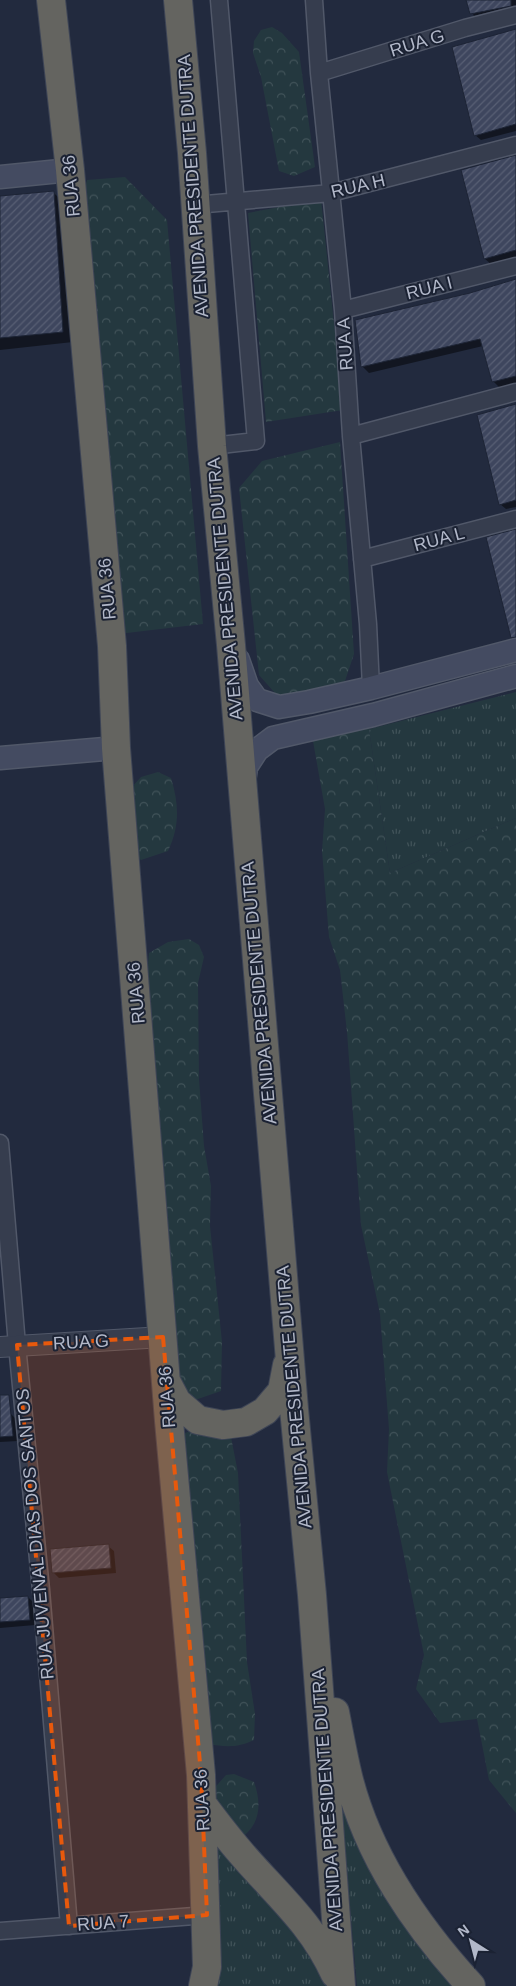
<svg xmlns="http://www.w3.org/2000/svg" width="516" height="1986" font-family="Helvetica,sans-serif">
<style>
.grass{fill:url(#grass-tufts)}
.forest{fill:url(#forest-crowns)}
.shadow{fill:#0007}
.building{fill:url(#building-hatch);stroke:#1d2435}
.lines{fill:none;stroke-linecap:round;stroke-linejoin:round}
.minor-casing{stroke:#515869;stroke-width:19}
.tertiary-casing{stroke:#515869;stroke-width:22}
.secondary-casing{stroke:#515869;stroke-width:25}
.trunk-casing{stroke:#3e4556;stroke-width:30}
.minor{stroke:#363d4e;stroke-width:16}
.tertiary{stroke:#363d4e;stroke-width:20}
.secondary{stroke:#444b61;stroke-width:22}
.trunk{stroke:#646460;stroke-width:28}
.marked{fill:#e8590c;fill-opacity:0.2;stroke:#e8590c;stroke-width:4;stroke-dasharray:10 6;stroke-linejoin:round}
.labels{text-anchor:middle;dominant-baseline:central;stroke-width:4;stroke-linejoin:round;paint-order:stroke}
.street-label{font-size:18px;fill:#b2b8c9;stroke:#1b2233}
</style>
<defs>
<pattern id="grass-tufts" width="24" height="20" patternUnits="userSpaceOnUse" patternTransform="scale(1.25)"><rect width="24" height="20" fill="#24383f"/><path d="M3 7l-1-3M5 7V3M7 7l1-3M15 17l-1-3M17 17v-4M19 17l1-3" fill="none" stroke="#415359"/></pattern>
<pattern id="forest-crowns" width="20" height="18" patternUnits="userSpaceOnUse" patternTransform="scale(1.25)"><rect width="20" height="18" fill="#24383f"/><path d="M2 6a3 3 0 1 1 6 0M12 15a3 3 0 1 1 6 0" fill="none" stroke="#415359"/></pattern>
<pattern id="building-hatch" width="6" height="6" patternUnits="userSpaceOnUse" patternTransform="scale(1.25)"><rect width="6" height="6" fill="#3e465e"/><path d="M-1 1l2-2M0 6l6-6M5 7l2-2" fill="none" stroke="#585f74"/></pattern>
</defs>
<rect width="100%" height="100%" fill="#222a3e"/>
<path class="grass" d="M 516,692 L 516,818 L 390,873 L 369,729 Z
M 339,1783 L 459,1986 L 357,1986 Z
M 205,1812 L 324,1967 L 327,1986 L 212,1986 Z"/>
<path class="forest" d="M 272,27 L 282,33 L 299,52 L 315,167 L 294,176 L 279,171 L 261,77 L 253,53 L 254,41 L 261,30 Z
M 125,177 L 167,220 L 203,624 L 118,634 L 79,209 L 87,180 Z
M 321,199 L 343,410 L 266,422 L 248,213 Z
M 340,442 L 354,654 L 345,681 L 282,701 L 259,675 L 239,488 L 262,461 Z
M 359,719 L 369,729 L 390,873 L 516,818 L 516,1813 L 489,1780 L 477,1719 L 440,1723 L 416,1689 L 424,1655 L 387,1472 L 389,1429 L 380,1314 L 361,1225 L 347,1032 L 340,970 L 329,937 L 322,851 L 325,809 L 313,741 L 321,731 Z
M 158,772 L 171,778 C 179,804 180,826 168,851 L 141,860 L 129,850 L 121,799 L 141,777 Z
M 189,939 L 199,945 L 204,957 L 198,983 L 199,1079 L 204,1146 L 211,1186 L 210,1226 L 222,1342 L 221,1391 L 195,1400 L 179,1391 L 141,1034 L 149,953 L 168,942 Z
M 194,1429 L 231,1437 L 238,1473 L 247,1662 L 255,1714 L 254,1740 C 237,1748 226,1747 208,1744 L 179,1436 Z
M 234,1774 L 254,1782 C 261,1801 261,1821 245,1835 L 237,1833 L 210,1793 L 226,1775 Z"/>
<path class="shadow" d="M 467,0 L 516,0 L 516,5 L 474,16 Z
M 516,30 L 516,131 L 481,140 L 475,135 Z
M 516,157 L 516,258 L 491,264 L 485,259 L 463,170 Z
M 53,192 L 64,203 L 73,342 L 0,350 L 0,197 Z
M 516,281 L 516,384 L 500,388 L 493,381 L 483,346 L 369,373 L 362,366 L 470,294 Z
M 516,405 L 516,507 L 506,509 L 500,504 Z
M 10,1413 L 16,1419 L 18,1441 L 0,1442 L 0,1414 Z
M 108,1546 L 114,1551 L 116,1573 L 59,1578 L 54,1573 Z
M 28,1597 L 33,1602 L 35,1625 L 0,1628 L 0,1599 Z"/>
<path class="building" d="M 466,0 L 511,0 L 511,6 L 470,14 Z
M 516,29 L 516,124 L 474,136 L 452,47 Z
M 516,155 L 516,250 L 484,259 L 461,170 Z
M 54,191 L 63,332 L 0,338 L 0,196 Z
M 516,279 L 516,376 L 492,382 L 480,339 L 361,367 L 355,320 L 470,293 Z
M 516,404 L 516,500 L 499,505 L 477,415 Z
M 516,529 L 516,637 L 511,638 L 486,537 Z
M 0,1395 L 9,1395 L 13,1436 L 0,1437 Z
M 109,1544 L 111,1568 L 52,1573 L 50,1549 Z
M 28,1596 L 30,1620 L 0,1622 L 0,1598 Z"/>
<g class="lines">
<g class="minor-casing">
<path id="minor" d="M 314,0 L 319,73 L 343,310 L 351,436 L 368,624 L 371,688
M 319,73 L 465,28 L 516,15
M 195,205 L 331,193 L 516,145
M 343,310 L 516,266
M 351,436 L 516,392
M 212,446 L 256,441 L 219,0
M 362,559 L 516,519
M 0,1143 L 17,1345 L 41,1590 L 69,1926
M 0,1931 L 207,1915"/>
</g>
<g class="tertiary-casing">
<path id="tertiary" d="M 0,1347 L 163,1337"/>
</g>
<g class="secondary-casing">
<path id="secondary" d="M 0,177 L 70,170
M 238,660 L 247,686 L 257,700 L 279,707 L 309,702 L 371,688 L 516,650
M 0,758 L 116,748
M 244,782 L 246,767 L 257,750 L 273,738 L 373,715 L 516,676"/>
</g>
<g class="trunk-casing">
<path id="trunk" d="M 51,0 L 70,170 L 112,646 L 116,748 L 169,1421 L 201,1775 L 207,1967 L 203,1986
M 178,0 L 192,153 L 212,446 L 231,645 L 294,1409 L 312,1595 L 341,1986
M 166,1381 L 177,1402 L 198,1420 L 223,1425 L 246,1422 L 265,1411 L 282,1391 L 287,1365
M 335,1712 C 339,1733 343,1755 348,1776 C 368,1857 416,1926 471,1986
M 203,1805 C 215,1821 228,1838 241,1853 C 276,1894 312,1923 335,1974"/>
</g>
<use href="#minor" class="minor"/>
<use href="#tertiary" class="tertiary"/>
<use href="#secondary" class="secondary"/>
<use href="#trunk" class="trunk"/>
</g>
<path class="marked" d="M 163,1337 L 201,1775 L 207,1915 L 69,1926 L 17,1345 Z"/>
<g class="labels">
<g class="street-label">
<text transform="translate(417 43) rotate(-17)">RUA G</text>
<text transform="translate(71 186) rotate(-95)">RUA 36</text>
<text transform="translate(193 186) rotate(-94)">AVENIDA PRESIDENTE DUTRA</text>
<text transform="translate(358 186) rotate(-13)">RUA H</text>
<text transform="translate(429 288) rotate(-14)">RUA I</text>
<text transform="translate(345 344) rotate(-94)">RUA A</text>
<text transform="translate(439 539) rotate(-15)">RUA L</text>
<text transform="translate(107 589) rotate(-95)">RUA 36</text>
<text transform="translate(225 589) rotate(-95)">AVENIDA PRESIDENTE DUTRA</text>
<text transform="translate(136 993) rotate(-95)">RUA 36</text>
<text transform="translate(259 993) rotate(-95)">AVENIDA PRESIDENTE DUTRA</text>
<text transform="translate(81 1342) rotate(-3)">RUA G</text>
<text transform="translate(167 1397) rotate(-94)">RUA 36</text>
<text transform="translate(294 1397) rotate(-95)">AVENIDA PRESIDENTE DUTRA</text>
<text transform="translate(35 1534) rotate(-95)">RUA JUVENAL DIAS DOS SANTOS</text>
<text transform="translate(202 1800) rotate(-93)">RUA 36</text>
<text transform="translate(327 1800) rotate(-94)">AVENIDA PRESIDENTE DUTRA</text>
<text transform="translate(103 1923) rotate(-4)">RUA 7</text>
</g>
</g>
<g transform="translate(471 1941) rotate(324)" stroke="#1b2233" stroke-width="4" paint-order="stroke">
<path d="M0-4L9 19L0 12L-9 19Z" fill="#b2b8c9"/>
<text y="-8" font-size="14" font-weight="bold" text-anchor="middle" fill="#b2b8c9">N</text>
</g>
</svg>
